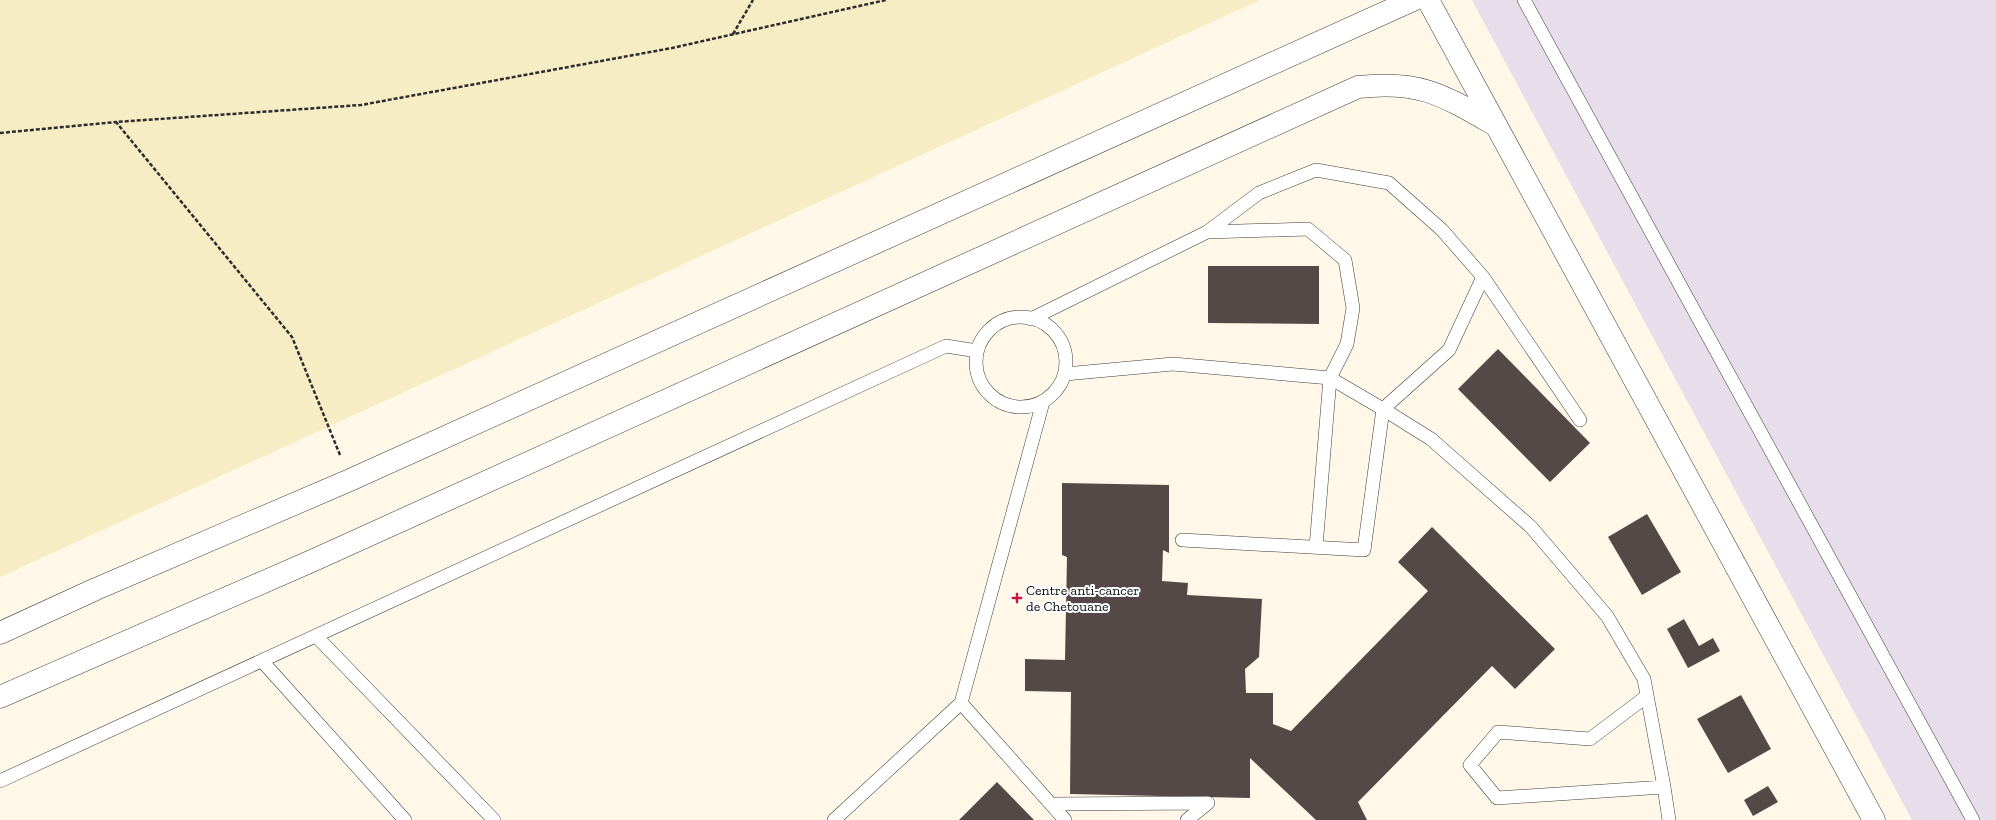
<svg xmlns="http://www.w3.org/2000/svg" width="1996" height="820" font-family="'Zilla Slab',serif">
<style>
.industrial{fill:#e7ddeb}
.farmland{fill:#f7edc5}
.building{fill:#544946}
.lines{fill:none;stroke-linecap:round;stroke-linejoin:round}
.lane-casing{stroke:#3d3d3d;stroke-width:14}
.street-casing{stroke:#3d3d3d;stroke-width:23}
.path{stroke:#2c2c2c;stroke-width:2.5;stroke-dasharray:4 2;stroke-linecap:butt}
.lane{stroke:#fff;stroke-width:13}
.street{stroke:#fff;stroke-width:22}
.poi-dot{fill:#c51736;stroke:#fff;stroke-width:1.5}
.labels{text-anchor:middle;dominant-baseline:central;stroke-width:4;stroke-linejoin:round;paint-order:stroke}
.poi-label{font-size:14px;fill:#0a0a0a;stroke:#fff;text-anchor:start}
</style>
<rect width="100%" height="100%" fill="#fff7e7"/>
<path class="industrial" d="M 1472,0 L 1996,0 L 1996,820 L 1912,820 Z"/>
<path class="farmland" d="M 0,0 L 1260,0 L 0,577 Z"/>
<path class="building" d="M 1208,266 L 1319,266 L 1319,324 L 1208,323 Z
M 1498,349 L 1590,443 L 1550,482 L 1458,389 Z
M 1062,483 L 1169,485 L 1169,553 L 1163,550 L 1162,581 L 1188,583 L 1187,595 L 1262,599 L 1259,657 L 1245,669 L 1246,693 L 1273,693 L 1273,724 L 1291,731 L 1428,591 L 1398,562 L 1432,527 L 1555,649 L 1515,689 L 1492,666 L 1358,802 L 1367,820 L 1316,820 L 1250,758 L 1250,798 L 1070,794 L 1071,692 L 1025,691 L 1025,659 L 1065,660 L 1067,557 L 1062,555 Z
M 1647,514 L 1681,572 L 1642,595 L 1608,537 Z
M 1684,619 L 1699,646 L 1713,638 L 1720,651 L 1688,668 L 1667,629 Z
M 1741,695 L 1771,749 L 1728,773 L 1697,719 Z
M 997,782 L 1034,820 L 959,820 Z
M 1768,786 L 1778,802 L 1753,816 L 1744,800 Z"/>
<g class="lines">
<g class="lane-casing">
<path id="lane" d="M 1524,0 L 1973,820
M976 362a45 45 0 1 1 90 0a45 45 0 1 1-90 0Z
M 1031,319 L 1207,232
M 1065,374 L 1173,364 L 1330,378 L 1347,344 L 1353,308 L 1345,260 L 1308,229 L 1207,232 L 1259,193 L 1316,170 L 1389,183 L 1442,230 L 1483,277
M 1182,540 L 1364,550 L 1383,409 L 1431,439 L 1531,527 L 1607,616 L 1644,679 L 1664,787
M 1316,547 L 1330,378 L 1383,409 L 1449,350 L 1483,277 L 1580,420
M 316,636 L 494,820
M 262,661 L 405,820
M 1647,696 L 1590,739 L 1498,732 L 1470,765 L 1497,798 L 1664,787 L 1669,820
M 961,703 L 1065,820
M 0,781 L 946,346 L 977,351
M 1052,804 L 1208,803 L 1187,820
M 834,820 L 961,703 L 1043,402"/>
</g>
<g class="street-casing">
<path id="street" d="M 1428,0 L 1874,820
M 0,633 L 96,589 L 350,480 L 1413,0
M 0,697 L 314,560 L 1358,87 C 1420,80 1443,95 1495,125"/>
</g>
<path class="path" d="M 733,34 L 753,0
M 0,133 L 116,122
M 340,455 L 292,337 L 116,122 L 361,105 L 672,48 L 886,0"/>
<use href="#lane" class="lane"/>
<use href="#street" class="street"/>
</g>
<path class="poi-dot" d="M1015 592h4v4h4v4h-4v4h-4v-4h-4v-4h4z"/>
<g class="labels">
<g class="poi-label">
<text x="1026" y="590">Centre anti-cancer<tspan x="1026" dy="16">de Chetouane</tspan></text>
</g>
</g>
</svg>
